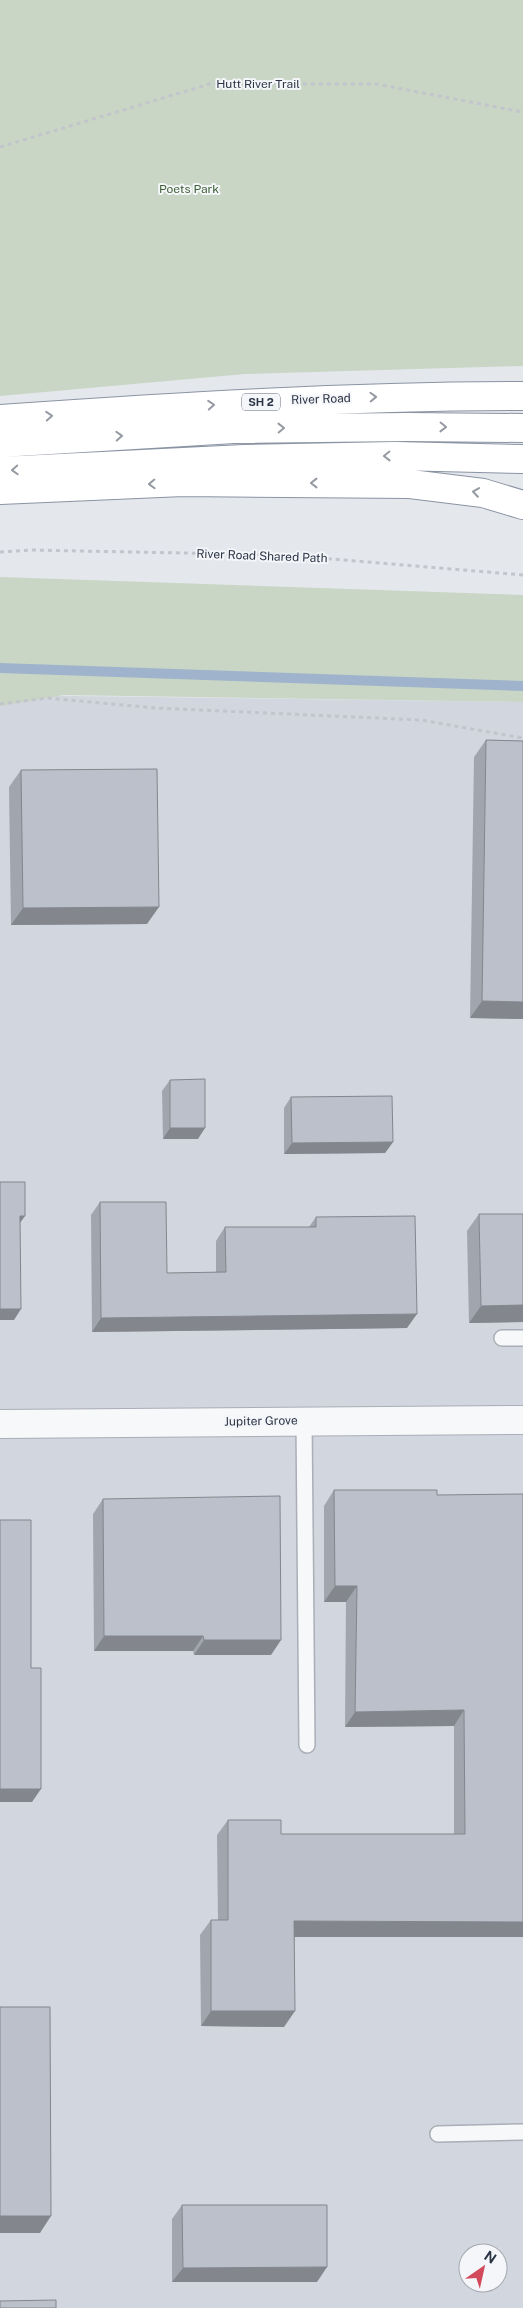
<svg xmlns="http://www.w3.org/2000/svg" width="523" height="2308" font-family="'Public Sans',sans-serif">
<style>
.built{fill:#d2d6de;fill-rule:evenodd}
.green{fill:#c9d6c5}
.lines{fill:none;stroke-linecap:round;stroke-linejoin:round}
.stream{stroke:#9fb4cc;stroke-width:10}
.lane-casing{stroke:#a9aeb7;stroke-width:18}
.street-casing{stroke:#a9aeb7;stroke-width:30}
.highway-casing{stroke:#8b94a3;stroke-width:30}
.path{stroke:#c2c5cb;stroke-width:3;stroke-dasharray:4 4;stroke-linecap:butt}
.lane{stroke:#f7f8fa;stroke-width:15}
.street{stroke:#f7f8fa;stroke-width:28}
.highway{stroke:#fff;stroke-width:28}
.wall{fill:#a1a5ae}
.shaded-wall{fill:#83868d}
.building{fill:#bbc0ca;stroke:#83868d}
.oneway{stroke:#959aa2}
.labels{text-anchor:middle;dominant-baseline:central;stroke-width:4;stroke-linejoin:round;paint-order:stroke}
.shield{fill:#f4f6f9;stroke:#676e7b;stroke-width:1}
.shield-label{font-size:11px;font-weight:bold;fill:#2b3445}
.street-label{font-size:12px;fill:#2b3445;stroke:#f4f6f9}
.park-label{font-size:12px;fill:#3f6138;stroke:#f4f6f9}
</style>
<rect width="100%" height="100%" fill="#e4e7ec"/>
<path class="built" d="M 0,695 L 523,702 L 523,2308 L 0,2308 ZM 468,2253 L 498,2253 L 498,2283 L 468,2283 Z"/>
<path class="green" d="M 0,0 L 523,0 L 523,366 L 245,374 L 0,396 Z
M 0,577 L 523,595 L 523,702 L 64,695 L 0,706 Z"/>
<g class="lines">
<path class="stream" d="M 0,668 L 523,686"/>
<g class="lane-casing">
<path id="lane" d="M 502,1338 L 523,1338
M 304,1420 L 307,1745
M 438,2134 L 523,2132"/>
</g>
<g class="street-casing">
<path id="street" d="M 0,1424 L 523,1420"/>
</g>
<g class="highway-casing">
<path id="highway" d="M 0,419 C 174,407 348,396 523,396
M 0,443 L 234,429 L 407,427 L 523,428
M 0,471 L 244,459 L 396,456 L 523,459
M 0,490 L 183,482 L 410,484 L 483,493 L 523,505"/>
</g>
<path class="path" d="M 0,147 L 210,84 L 376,84 L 523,112
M 0,552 L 30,550 L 284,555 L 523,575
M 0,704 L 47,698 L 156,708 L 421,720 L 523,738"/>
<use href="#lane" class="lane"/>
<use href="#street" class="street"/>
<use href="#highway" class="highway"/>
</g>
<path class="wall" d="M 486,740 L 523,741 L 523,1019 L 470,1018 L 474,757 Z
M 21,770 L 147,924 L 11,925 L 9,787 Z
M 170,1080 L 198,1139 L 163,1139 L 162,1091 Z
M 291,1097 L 393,1142 L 385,1153 L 284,1154 L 284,1108 Z
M 100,1202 L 167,1273 L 216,1272 L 216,1241 L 225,1227 L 309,1227 L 316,1217 L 407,1328 L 92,1332 L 91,1215 Z
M 479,1214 L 523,1322 L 469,1323 L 467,1231 Z
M 334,1490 L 437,1495 L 523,1937 L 295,1937 L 284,2027 L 201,2026 L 200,1935 L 211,1920 L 218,1920 L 217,1835 L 228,1820 L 281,1834 L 454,1834 L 454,1726 L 345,1727 L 346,1602 L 324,1602 L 324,1506 Z
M 103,1499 L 271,1655 L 194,1655 L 193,1651 L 94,1651 L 93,1514 Z
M 182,2205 L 317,2282 L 172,2282 L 172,2219 Z"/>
<path class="shaded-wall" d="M 159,907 L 147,924 L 11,925 L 23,908 Z
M 482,1001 L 523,1002 L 523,1019 L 470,1018 Z
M 170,1128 L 205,1128 L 198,1139 L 163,1139 Z
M 393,1142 L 385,1153 L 284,1154 L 292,1143 Z
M 20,1216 L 25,1216 L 17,1227 Z
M 523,1305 L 523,1322 L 469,1323 L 481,1306 Z
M 0,1309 L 21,1309 L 14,1320 L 0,1320 Z
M 417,1314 L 407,1328 L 92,1332 L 101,1318 Z
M 335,1586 L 357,1586 L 346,1602 L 324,1602 Z
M 104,1636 L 203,1636 L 193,1651 L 94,1651 Z
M 204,1640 L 281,1640 L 271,1655 L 194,1655 Z
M 464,1710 L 454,1726 L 345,1727 L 355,1712 Z
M 0,1789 L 41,1789 L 32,1802 L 0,1802 Z
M 294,1921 L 523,1922 L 523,1937 L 284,1937 Z
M 211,2011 L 295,2011 L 284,2027 L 201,2026 Z
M 0,2216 L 51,2216 L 40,2233 L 0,2233 Z
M 327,2267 L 317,2282 L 172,2282 L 183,2268 Z"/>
<path class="building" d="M 486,740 L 523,741 L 523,1002 L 482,1001 Z
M 157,769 L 159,907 L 23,908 L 21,770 Z
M 205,1079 L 205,1128 L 170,1128 L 170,1080 Z
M 392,1096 L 393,1142 L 292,1143 L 291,1097 Z
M 0,1182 L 25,1182 L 25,1216 L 20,1216 L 21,1309 L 0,1309 Z
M 100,1202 L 166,1202 L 167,1273 L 226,1272 L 225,1227 L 316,1227 L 316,1217 L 415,1216 L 417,1314 L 101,1318 Z
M 479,1214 L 523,1214 L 523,1305 L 481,1306 Z
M 334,1490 L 437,1490 L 437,1495 L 523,1494 L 523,1922 L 294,1921 L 295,2011 L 211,2011 L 211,1920 L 228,1920 L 228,1820 L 281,1820 L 281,1834 L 465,1834 L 464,1710 L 355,1712 L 357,1586 L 335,1586 Z
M 280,1496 L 281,1640 L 204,1640 L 203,1636 L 104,1636 L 103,1499 Z
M 0,1520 L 31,1520 L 31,1668 L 41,1668 L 41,1789 L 0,1789 Z
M 0,2007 L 50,2007 L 51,2216 L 0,2216 Z
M 182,2205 L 327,2205 L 327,2267 L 183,2268 Z
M 56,2300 L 56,2308 L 0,2308 L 0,2301 Z"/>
<defs><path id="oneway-chevron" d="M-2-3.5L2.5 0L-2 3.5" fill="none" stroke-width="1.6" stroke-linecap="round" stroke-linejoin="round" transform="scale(1.25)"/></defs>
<g class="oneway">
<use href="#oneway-chevron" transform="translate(373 397) rotate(-2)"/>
<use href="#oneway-chevron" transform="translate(211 405) rotate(-4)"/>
<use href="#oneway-chevron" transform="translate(49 416) rotate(-4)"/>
<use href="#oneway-chevron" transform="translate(443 427) rotate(1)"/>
<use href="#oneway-chevron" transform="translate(281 428) rotate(-1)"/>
<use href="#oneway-chevron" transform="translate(119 436) rotate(-3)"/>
<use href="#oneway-chevron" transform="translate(387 456) rotate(179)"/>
<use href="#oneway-chevron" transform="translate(15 470) rotate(177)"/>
<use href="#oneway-chevron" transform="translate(314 483) rotate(-180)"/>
<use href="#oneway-chevron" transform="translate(152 484) rotate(178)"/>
<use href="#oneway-chevron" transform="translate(476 492) rotate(-172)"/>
</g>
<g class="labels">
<rect class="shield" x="242" y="393.5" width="38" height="17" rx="4"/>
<g class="shield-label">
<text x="261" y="402">SH 2</text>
</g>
<g class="street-label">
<text x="258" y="84">Hutt River Trail</text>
<text transform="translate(321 399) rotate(-2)">River Road</text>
<text transform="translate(262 556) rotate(2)">River Road Shared Path</text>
<text transform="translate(261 1421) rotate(-1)">Jupiter Grove</text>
</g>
<g class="park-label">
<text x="189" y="189">Poets Park</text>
</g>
</g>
<g transform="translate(483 2268) rotate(34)"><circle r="24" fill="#f4f6f9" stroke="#a4a8b1"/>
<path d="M0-4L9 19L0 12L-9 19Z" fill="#d1495b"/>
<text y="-8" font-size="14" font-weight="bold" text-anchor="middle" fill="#2b3445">N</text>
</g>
</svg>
